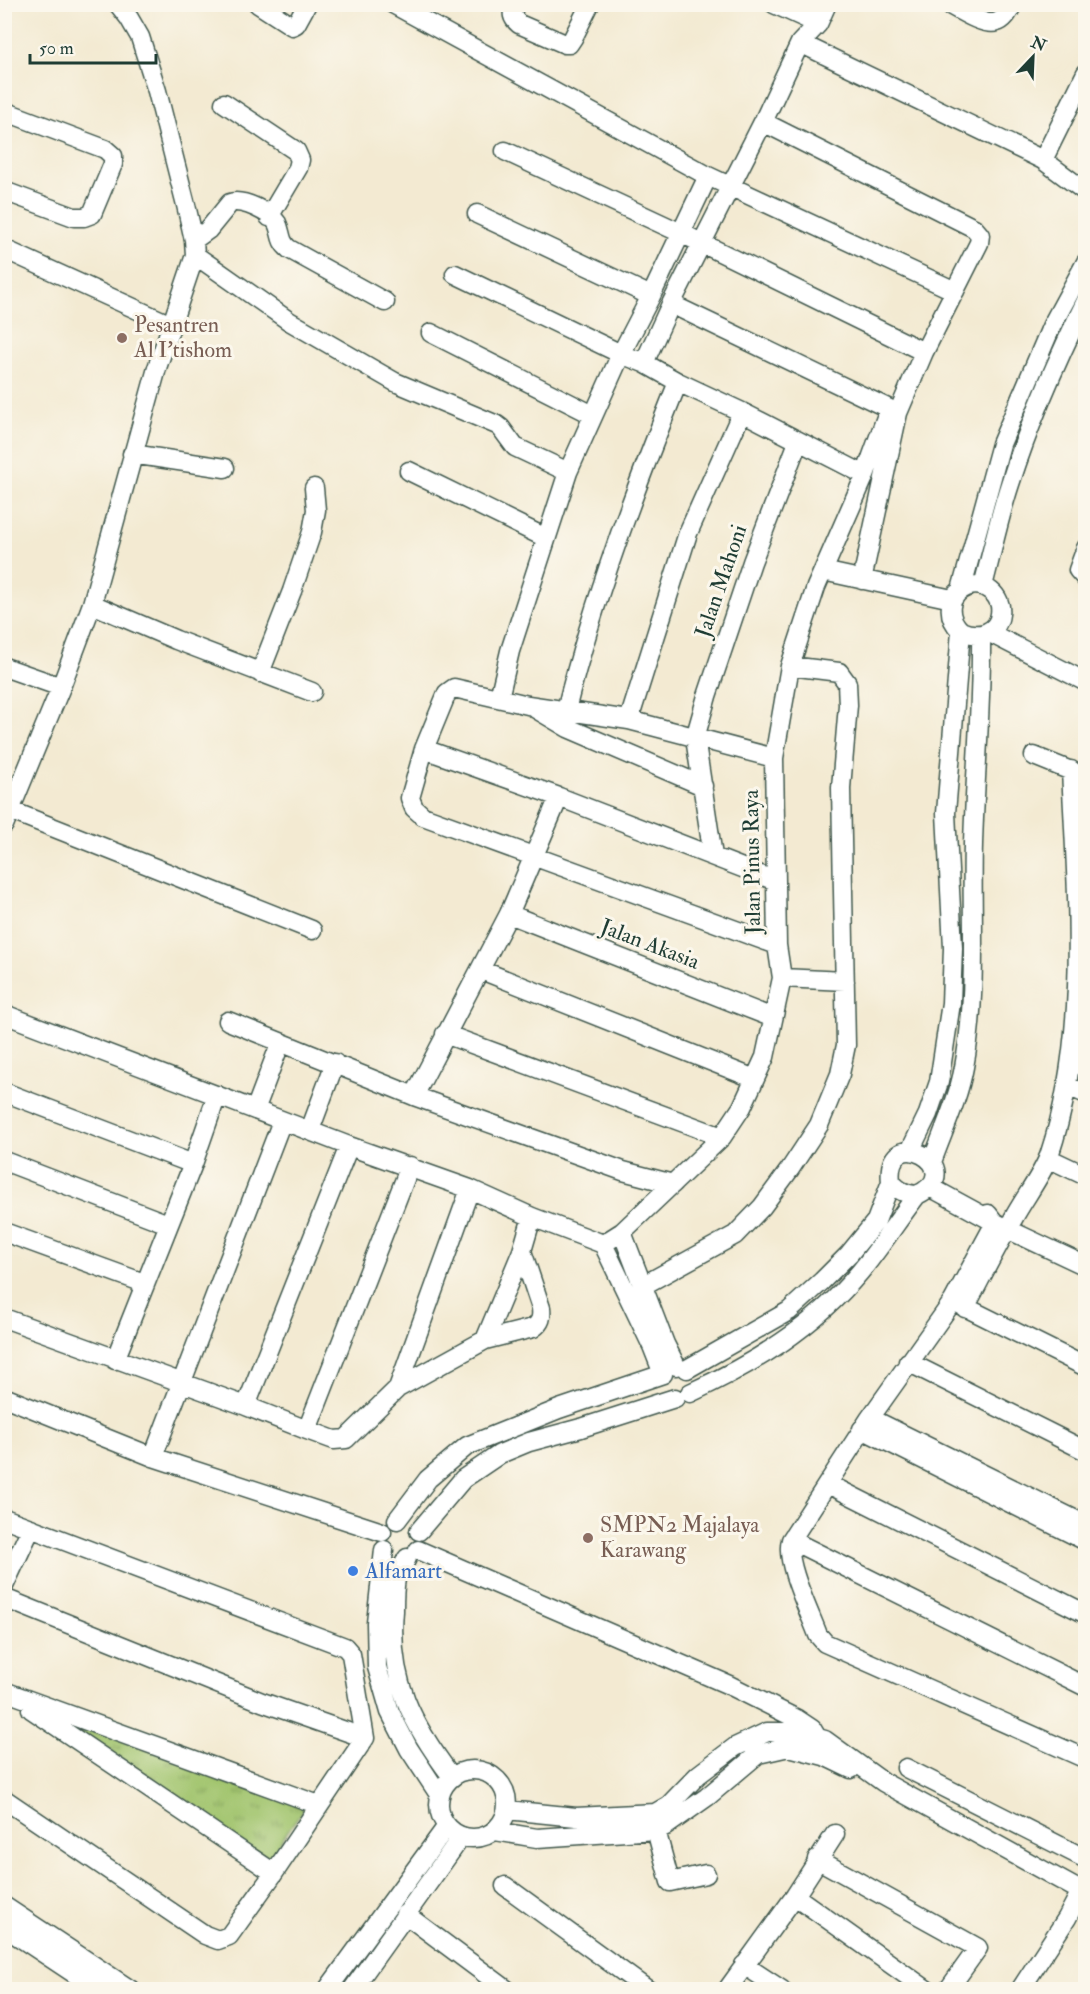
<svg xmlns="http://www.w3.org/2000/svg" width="1090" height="1994" font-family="'IM FELL Double Pica',serif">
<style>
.grass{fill:url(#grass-tufts);stroke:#608151;stroke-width:1.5}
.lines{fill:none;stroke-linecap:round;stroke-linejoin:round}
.minor-casing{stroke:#3f574c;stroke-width:21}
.minor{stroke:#fff;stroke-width:18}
.education-dot{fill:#8d6e63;stroke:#fbf7ec;stroke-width:2}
.shop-dot{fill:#3f7fe0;stroke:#fbf7ec;stroke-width:2}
.labels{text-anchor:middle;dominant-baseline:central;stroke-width:6;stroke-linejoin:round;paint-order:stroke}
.education-label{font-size:22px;fill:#785e54;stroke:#fbf7ec;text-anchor:start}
.street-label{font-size:22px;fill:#1f3d34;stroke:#fbf7ec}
.shop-label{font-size:22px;fill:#366cbe;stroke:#fbf7ec;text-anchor:start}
</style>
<defs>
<pattern id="grass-tufts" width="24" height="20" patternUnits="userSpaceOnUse" patternTransform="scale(1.5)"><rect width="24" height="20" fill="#a2c56e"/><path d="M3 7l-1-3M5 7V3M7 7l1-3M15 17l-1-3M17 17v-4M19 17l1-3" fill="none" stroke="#83a15b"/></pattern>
</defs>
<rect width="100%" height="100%" fill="#fbf7ec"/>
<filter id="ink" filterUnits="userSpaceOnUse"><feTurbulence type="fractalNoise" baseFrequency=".0167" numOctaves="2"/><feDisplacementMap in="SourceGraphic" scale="12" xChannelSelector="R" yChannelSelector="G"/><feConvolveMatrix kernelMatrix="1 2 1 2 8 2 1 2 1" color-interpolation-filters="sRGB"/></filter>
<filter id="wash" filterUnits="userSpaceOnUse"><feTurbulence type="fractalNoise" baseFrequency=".008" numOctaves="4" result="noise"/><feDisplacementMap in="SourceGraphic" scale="24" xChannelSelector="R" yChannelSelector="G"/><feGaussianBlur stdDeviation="1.35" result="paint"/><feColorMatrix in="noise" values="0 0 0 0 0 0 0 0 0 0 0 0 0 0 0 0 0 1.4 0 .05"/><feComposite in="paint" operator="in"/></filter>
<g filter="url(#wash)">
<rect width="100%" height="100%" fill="#f3ead2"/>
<path class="grass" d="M 36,1707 L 305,1807 L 267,1861 Z"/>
</g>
<g filter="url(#ink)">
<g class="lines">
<g class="minor-casing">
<path id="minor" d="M 258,4 L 292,26 L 296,24 L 307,4
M 393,4 L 708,176 L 955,291
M 515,4 C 511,14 512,18 519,24 L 565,44 L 569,44 L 573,38 L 590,4
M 774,4 L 818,24
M 948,4 C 959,10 985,27 997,22 C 1005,20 1009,11 1013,4
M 800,43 L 1043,160 L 1086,192
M 224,103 L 296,151 L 300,160 L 298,168 L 269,217
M 4,111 L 105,149 L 113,156 L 113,164 L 92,214 L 84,217 L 74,217 L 4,191
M 763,122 L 974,228 L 980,235 L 979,243 L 924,352 L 898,413 L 862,580
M 505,151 L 681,233 L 924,352
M 1043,160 L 1086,73
M 477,214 L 651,296
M 194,240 L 208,230 L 230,203 C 242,198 271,213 277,223 C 282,233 279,241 289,249 L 385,302
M 4,249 L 171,325
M 195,255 L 289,321 L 395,382 L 497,425 L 501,428 L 515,447 L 568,472
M 455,274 L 621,354 L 644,363 L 678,382 L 742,412 L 865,475
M 671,304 L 898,413
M 431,333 L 593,415
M 644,363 L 671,304 L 763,122 L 800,43 L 818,24 L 827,4
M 132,454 L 225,468
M 409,471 L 546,538
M 1086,548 L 1078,570 L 1086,579
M 823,571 L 952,599
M 983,586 C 992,552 999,517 1010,484 C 1030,421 1057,360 1086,301
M 961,590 L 1001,444 L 1052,325 L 1086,262
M 92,604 L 176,640 L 312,692
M 988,632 L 1086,682
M 4,667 L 61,687
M 260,673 L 292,591 L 312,532 L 316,510 L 314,488
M 499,698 L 510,651 L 568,472 L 621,354 L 651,296 L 708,176
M 536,709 L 568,728 L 703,786
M 566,710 C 594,598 635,489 678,382
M 629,720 L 688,533 L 742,412
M 424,749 L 559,797 L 776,881
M 1034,756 L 1086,777
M 774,758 L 629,720 L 528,705 L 454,688 L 447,693 L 424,749 L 410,798 L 414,808 L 423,816 L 777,945
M 4,808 L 312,930
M 4,825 L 61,687 L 92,604 L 157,368 L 195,255 L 194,240 L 186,205 L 157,91 L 140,37 L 129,18 L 118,4
M 713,856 L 695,738 L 707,696 L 752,562 L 798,442
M 509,914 L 773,1018
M 481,970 L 755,1079
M 782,978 L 845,981
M 4,1014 L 349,1146 L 470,1189 L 532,1217 L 603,1244 L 622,1232 L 722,1137 L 742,1107 L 765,1057 L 782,978 L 777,945 L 774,758 L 790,666 L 816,587 L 865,475 L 889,409
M 228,1021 L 414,1096 L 623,1171 L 673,1184
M 445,1034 L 722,1137
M 1068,1086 L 1086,1094
M 4,1092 L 193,1164
M 414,1096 L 509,914 L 559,797
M 255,1110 L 280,1044
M 310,1130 L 335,1063
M 910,1151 L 928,1114 L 939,1082 L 951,1003 L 953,948 L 946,813 L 961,631 C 946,617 947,595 967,587 C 984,580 1003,596 1000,614 C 998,634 977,638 961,631
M 1048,1158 L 1086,1176
M 4,1161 L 168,1224
M 932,1162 C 943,1131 958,1100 964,1067 C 978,994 971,919 973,844 C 975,775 982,705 981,635
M 930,1187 L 1007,1229 L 1086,1266
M 4,1232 L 144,1283
M 622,1232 L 665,1344 L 676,1366
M 642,1286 L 735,1235 L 762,1207 L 790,1169 L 819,1125 L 840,1074 L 846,1045 L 841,788 L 848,705 L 847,683 L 839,672 L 790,666
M 953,1301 L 995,1223 L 988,1214
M 965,1308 C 981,1278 996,1248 1013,1219 C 1023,1200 1042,1175 1049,1156 C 1090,1034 1077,896 1071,770
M 4,1318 L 246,1406 L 307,1430 L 334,1440 L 346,1439 L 398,1388 L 485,1340 L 533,1328 C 541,1323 542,1317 541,1308 L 522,1251
M 485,1340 L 522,1251 L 532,1217
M 115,1360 L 193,1164 L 217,1095
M 908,1362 L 1086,1451
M 1086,1367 L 953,1301 L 870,1418 L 791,1540 C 784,1561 810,1613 818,1635 L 825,1643 L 1086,1759
M 687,1369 L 789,1311 L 822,1281 L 849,1254 L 876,1221 L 891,1182
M 398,1388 L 470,1189
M 690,1393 C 755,1363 813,1328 860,1272 C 880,1248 897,1221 917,1195 C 973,1169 884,1118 891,1182 C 899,1191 905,1194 917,1195
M 4,1397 L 153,1457 L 382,1532
M 246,1406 L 349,1146
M 870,1418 L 1086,1525
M 862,1429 L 1086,1541
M 307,1430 L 410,1166
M 153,1457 L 282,1121
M 828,1484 L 1086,1614
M 4,1518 L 345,1647 L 351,1654 L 365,1738 L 274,1873 L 229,1936 L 218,1940 L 205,1935 L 4,1799
M 397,1520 L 428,1479 L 467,1446 L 559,1409 L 663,1374 L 652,1346 L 603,1244
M 419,1531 L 463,1479 L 500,1454 L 529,1442 L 581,1428 L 675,1398
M 791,1540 L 1086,1687
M 384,1550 L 376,1623 L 377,1667 L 390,1712 L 409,1749 L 440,1796
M 418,1550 L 729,1685 L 797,1719 L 812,1729 L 815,1734
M 407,1558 C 404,1565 398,1572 396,1579 C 394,1589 394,1601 394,1611 C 388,1680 412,1724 452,1777
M 4,1586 L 31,1528
M 4,1598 L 262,1702 L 365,1738
M 4,1691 L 319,1805
M 31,1709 L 274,1873
M 906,1768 L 1086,1859
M439 1804a34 34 0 1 1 68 0a34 34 0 1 1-68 0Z
M 507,1810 L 576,1817 L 655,1813 L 669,1805 L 698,1775 L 735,1747 L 767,1732 L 797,1732 L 825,1740 L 883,1782 L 1086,1894
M 655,1818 L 656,1830 L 670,1882 L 706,1874
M 495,1831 L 537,1838 L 656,1830 L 666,1826 L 707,1797 L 758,1754 L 789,1747 L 824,1756 L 851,1769
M 817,1859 L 978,1948 L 948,1990
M 505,1886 L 648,1990
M 795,1896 L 927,1990
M 4,1906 L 131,1990
M 405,1914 L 507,1990
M 4,1927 L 99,1990
M 744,1965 L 782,1990
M 327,1990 L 447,1826
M 352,1990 L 462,1836
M 727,1990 L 795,1896 L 835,1834
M 1020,1990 L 1067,1918 L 1081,1891"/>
</g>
<use href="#minor" class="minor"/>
</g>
</g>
<g class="education-dot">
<circle cx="122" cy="338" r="6"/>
<circle cx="588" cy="1538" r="6"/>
</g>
<circle class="shop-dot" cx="353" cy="1571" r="6"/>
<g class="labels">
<g class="education-label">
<text x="134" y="325">Pesantren<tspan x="134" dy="25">Al I’tishom</tspan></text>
<text x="600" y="1525">SMPN2 Majalaya<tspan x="600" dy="25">Karawang</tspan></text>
</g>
<g class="street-label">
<text transform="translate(721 581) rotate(-71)">Jalan Mahoni</text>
<text transform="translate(752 862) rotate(-91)">Jalan Pinus Raya</text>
<text transform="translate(650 944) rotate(21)">Jalan Akasia</text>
</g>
<g class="shop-label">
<text x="365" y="1571">Alfamart</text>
</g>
</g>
<rect width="1090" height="1994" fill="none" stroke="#fbf7ec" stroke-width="24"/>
<g transform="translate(1033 57) rotate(23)" stroke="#fbf7ec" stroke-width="4.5" paint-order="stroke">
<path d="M0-4.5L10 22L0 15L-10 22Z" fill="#1f3d34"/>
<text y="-9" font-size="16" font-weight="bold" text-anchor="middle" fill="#1f3d34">N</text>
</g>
<path d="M30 54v9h126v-9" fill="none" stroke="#1f3d34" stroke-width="3"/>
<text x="39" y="54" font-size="18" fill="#1f3d34" stroke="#fbf7ec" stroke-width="4.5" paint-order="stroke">50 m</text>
</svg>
